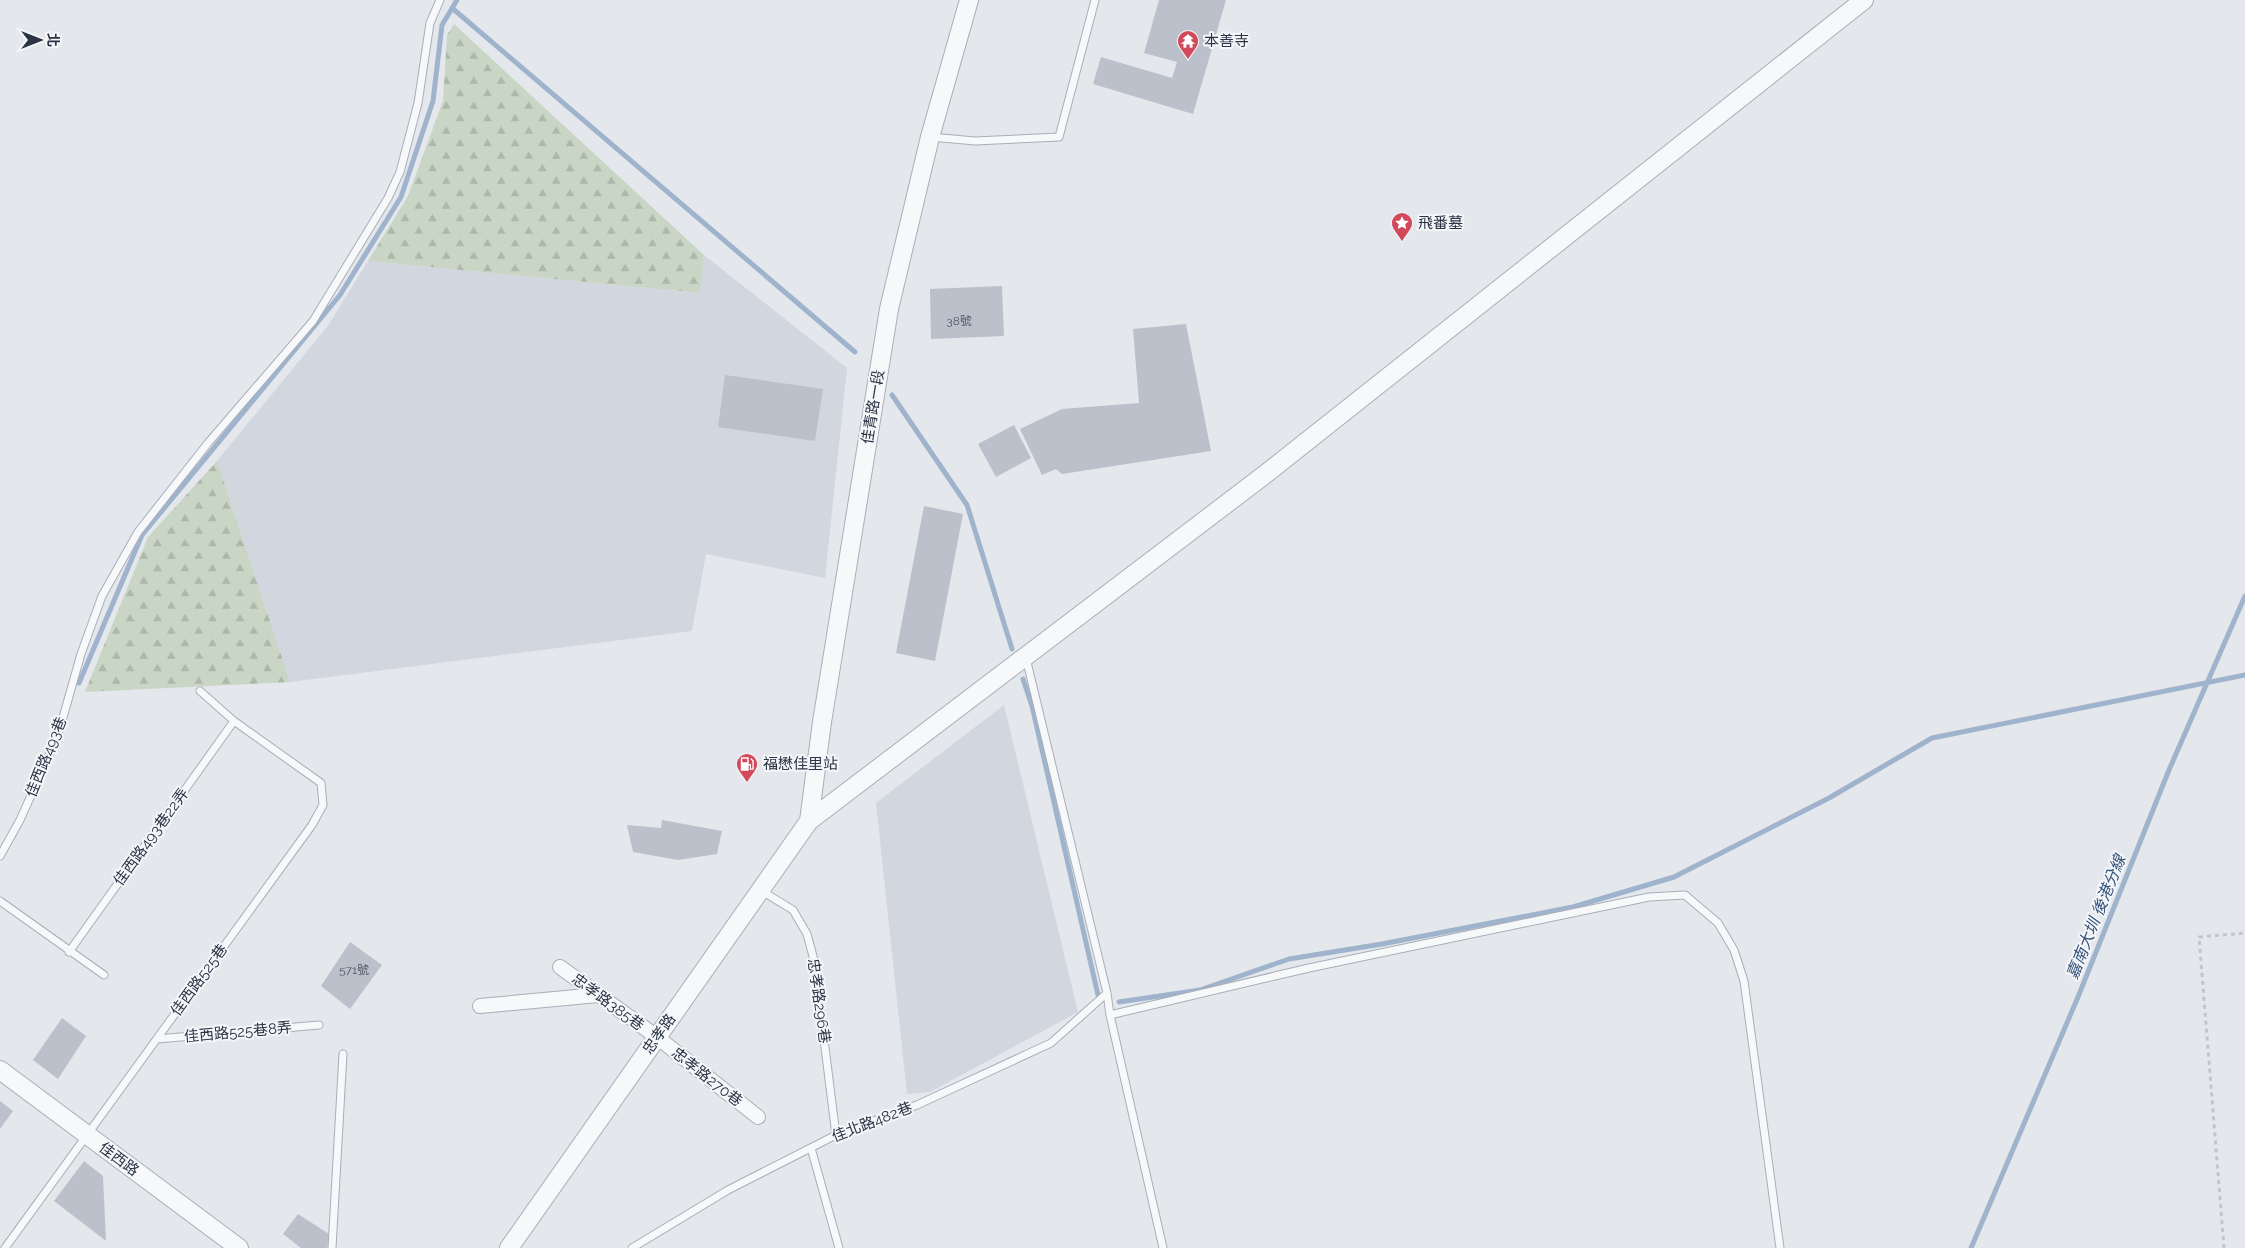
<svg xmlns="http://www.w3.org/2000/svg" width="2245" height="1248" font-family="Raleway,'Noto Sans TC',sans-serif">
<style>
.built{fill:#d2d6de}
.forest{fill:url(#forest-firs)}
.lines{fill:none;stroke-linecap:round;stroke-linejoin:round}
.stream{stroke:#9fb4cc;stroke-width:5}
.building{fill:#bbc0ca}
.service-casing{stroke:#a9aeb7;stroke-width:9}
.minor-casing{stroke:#a9aeb7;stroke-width:16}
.tertiary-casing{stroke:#a9aeb7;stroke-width:20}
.path{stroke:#c2c5cb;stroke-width:3;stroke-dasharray:4 4;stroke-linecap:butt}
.service{stroke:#f7f8fa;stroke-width:7}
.minor{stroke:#f7f8fa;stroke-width:14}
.tertiary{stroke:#f7f8fa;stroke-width:18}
.labels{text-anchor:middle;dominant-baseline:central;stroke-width:4;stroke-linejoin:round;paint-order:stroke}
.number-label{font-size:12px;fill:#4f5766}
.poi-label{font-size:15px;fill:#2b3445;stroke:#f4f6f9;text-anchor:start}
.street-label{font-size:15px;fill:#2b3445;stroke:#f4f6f9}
.water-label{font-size:16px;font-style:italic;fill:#34527a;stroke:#f4f6f9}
</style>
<defs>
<pattern id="forest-firs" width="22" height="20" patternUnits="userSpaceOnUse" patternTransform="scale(1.25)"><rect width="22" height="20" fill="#c9d6c5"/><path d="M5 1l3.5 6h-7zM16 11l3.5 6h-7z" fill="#adb8ab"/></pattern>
</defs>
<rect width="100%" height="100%" fill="#e4e7ec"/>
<path class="built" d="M 704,255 L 847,368 L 825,578 L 706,554 L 692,631 L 290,682 L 217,461 L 327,327 L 368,261 L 700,293 Z
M 1004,705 L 1078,1012 L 930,1092 L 907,1094 L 876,803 Z"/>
<path class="forest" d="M 454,24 L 704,255 L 700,293 L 368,261 L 408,196 L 443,101 L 447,35 Z
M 217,461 L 290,682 L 85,692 L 148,537 Z"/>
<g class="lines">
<path class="stream" d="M 452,8 L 855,352
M 892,395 L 967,505 L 1012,649
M 1023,679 L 1032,706 L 1098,995
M 79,683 L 142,535 L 340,295 L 401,197 L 433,101 L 442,25 L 457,0
M 1119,1002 L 1200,990 L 1289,959 L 1382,944 L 1573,907 L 1674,877 L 1829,798 L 1932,738 L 2245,675
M 1971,1248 L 2078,997 L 2169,770 L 2245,596"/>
</g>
<path class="building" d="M 1159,0 L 1226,0 L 1193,114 L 1093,84 L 1101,57 L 1172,78 L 1177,62 L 1144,53 Z
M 1002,286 L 1004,336 L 931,339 L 930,289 Z
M 1186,324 L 1211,451 L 1062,474 L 1056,469 L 1042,475 L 1020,429 L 1062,409 L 1139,403 L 1133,329 Z
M 725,375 L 823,389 L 815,441 L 718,427 Z
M 1014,425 L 1031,458 L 996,477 L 978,444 Z
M 924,506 L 963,514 L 935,661 L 896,653 Z
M 662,820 L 722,831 L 717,854 L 678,860 L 633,852 L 627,825 L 661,828 Z
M 350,942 L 382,965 L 350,1009 L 321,986 Z
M 62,1018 L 86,1036 L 58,1079 L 33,1060 Z
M 0,1101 L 13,1111 L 0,1129 Z
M 84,1161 L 103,1176 L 106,1241 L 54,1201 Z
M 298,1214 L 329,1234 L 327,1248 L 301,1248 L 283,1234 Z"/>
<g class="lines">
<g class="service-casing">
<path id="service" d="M 931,137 L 975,141 L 1059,137 L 1095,0
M 1026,658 L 1107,993 L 1110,1015 L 1309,968 L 1649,897 L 1685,895 L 1718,923 L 1734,950 L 1744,981 L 1780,1248
M 0,856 L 20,820 L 58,735 L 81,654 L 102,596 L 138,532 L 208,443 L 313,321 L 388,198 L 400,172 L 418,103 L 430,23 L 440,0
M 760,890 L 793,910 L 807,934 L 814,960 L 836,1135
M 0,901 L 104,975
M 69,952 L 234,721
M 1110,1015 L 1163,1248
M 157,1039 L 319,1025
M 811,1148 L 839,1248
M 5,1248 L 312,825 L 323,805 L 321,783 L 234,721 L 200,691
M 332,1248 L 343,1054
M 632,1248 L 728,1190 L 836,1135 L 917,1105 L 1051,1043 L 1107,993"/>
</g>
<g class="minor-casing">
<path id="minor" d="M 560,967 L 657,1037 L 758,1117
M 480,1006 L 598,995"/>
</g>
<g class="tertiary-casing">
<path id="tertiary" d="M 809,821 L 822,722 L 889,309 L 930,137 L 969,0
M 0,1070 L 239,1248
M 509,1248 L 809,821 L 1263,476 L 1864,0"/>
</g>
<path class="path" d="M 2224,1248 L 2199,937 L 2245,933"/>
<use href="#service" class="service"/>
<use href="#minor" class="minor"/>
<use href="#tertiary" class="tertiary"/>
</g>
<defs>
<g id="temple-pin" transform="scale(1.125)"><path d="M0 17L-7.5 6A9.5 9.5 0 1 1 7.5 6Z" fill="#d1495b" stroke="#f4f6f9"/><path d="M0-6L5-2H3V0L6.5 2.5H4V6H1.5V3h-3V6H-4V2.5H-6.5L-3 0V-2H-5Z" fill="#fff"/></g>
<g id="sight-pin" transform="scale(1.125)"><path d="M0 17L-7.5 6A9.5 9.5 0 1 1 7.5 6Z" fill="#d1495b" stroke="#f4f6f9"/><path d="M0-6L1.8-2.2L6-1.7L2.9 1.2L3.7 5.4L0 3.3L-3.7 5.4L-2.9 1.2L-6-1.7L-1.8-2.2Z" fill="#fff"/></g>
<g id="fuel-pin" transform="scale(1.125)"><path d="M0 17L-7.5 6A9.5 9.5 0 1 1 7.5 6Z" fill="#d1495b" stroke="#f4f6f9"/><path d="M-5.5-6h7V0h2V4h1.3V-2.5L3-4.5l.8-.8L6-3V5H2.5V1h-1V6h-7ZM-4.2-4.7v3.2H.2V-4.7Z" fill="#fff"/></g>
</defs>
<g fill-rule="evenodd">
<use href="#temple-pin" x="1188" y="41"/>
<use href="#sight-pin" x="1402" y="223"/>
<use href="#fuel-pin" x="747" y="764"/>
</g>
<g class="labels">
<g class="number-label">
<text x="959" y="321">38號</text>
<text x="354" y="970">571號</text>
</g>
<g class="poi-label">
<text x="1204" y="41">本善寺</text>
<text x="1418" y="223">飛番墓</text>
<text x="763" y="764">福懋佳里站</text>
</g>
<g class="street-label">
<text transform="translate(873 407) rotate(-81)">佳青路一段</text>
<text transform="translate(46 757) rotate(-68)">佳西路493巷</text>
<text transform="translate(151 837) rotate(-54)">佳西路493巷22弄</text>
<text transform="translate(199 980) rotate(-54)">佳西路525巷</text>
<text transform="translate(819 1001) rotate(82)">忠孝路296巷</text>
<text transform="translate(608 1002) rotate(36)">忠孝路385巷</text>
<text transform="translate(238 1032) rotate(-5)">佳西路525巷8弄</text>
<text transform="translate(659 1034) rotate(-55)">忠孝路</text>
<text transform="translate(707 1077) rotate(38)">忠孝路270巷</text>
<text transform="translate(872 1122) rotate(-21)">佳北路482巷</text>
<text transform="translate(119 1159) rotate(37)">佳西路</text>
</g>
<g class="water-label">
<text transform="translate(2096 917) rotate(-68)">嘉南大圳 後港分線</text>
</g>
</g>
<g transform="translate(40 40) rotate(90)" stroke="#f4f6f9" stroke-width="4" paint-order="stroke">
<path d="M0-4L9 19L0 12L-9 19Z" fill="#2b3445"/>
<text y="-8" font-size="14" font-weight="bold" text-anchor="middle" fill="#2b3445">北</text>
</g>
</svg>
